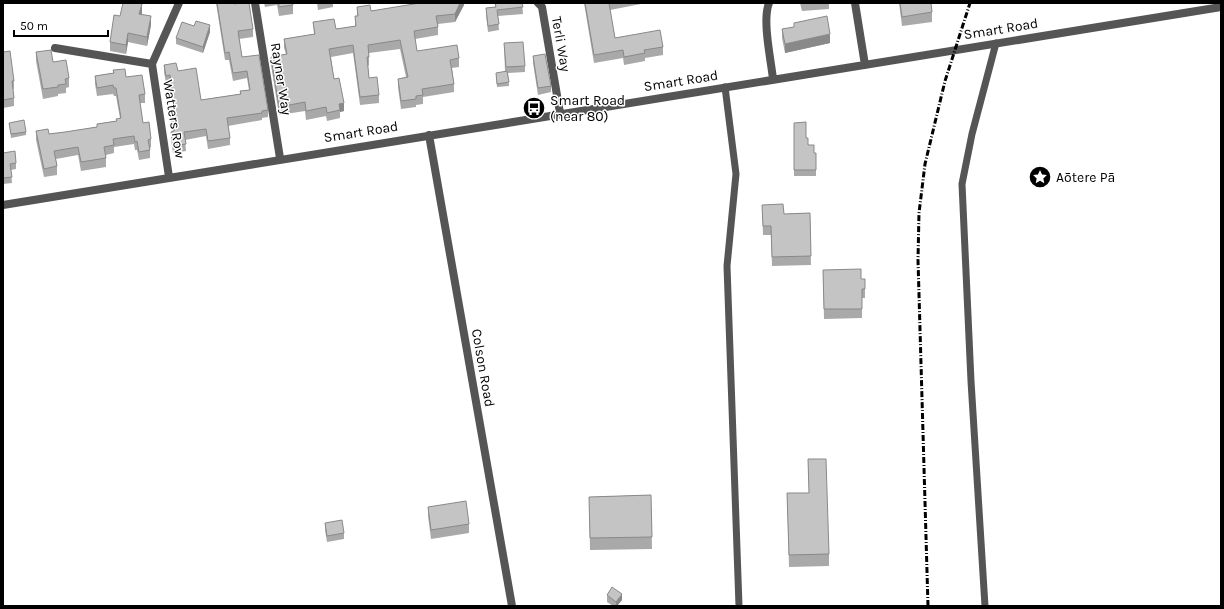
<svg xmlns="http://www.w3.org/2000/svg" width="1224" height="609" font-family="Karla,sans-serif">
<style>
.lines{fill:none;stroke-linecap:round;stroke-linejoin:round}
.lane{stroke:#555;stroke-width:7}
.street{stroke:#555;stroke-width:8}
.rail{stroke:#000;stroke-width:3;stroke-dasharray:6 2 1 2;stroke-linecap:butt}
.wall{fill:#a9a9a9}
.shaded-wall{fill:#898989}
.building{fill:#c4c4c4;stroke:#898989}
.labels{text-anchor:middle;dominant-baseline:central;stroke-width:3;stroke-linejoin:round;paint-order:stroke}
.street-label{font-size:14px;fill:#000;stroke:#fff}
.poi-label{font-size:14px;fill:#000;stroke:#fff;text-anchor:start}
</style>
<rect width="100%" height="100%" fill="#fff"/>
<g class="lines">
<path class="lane" d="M 725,87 L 736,174 L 727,266 L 739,606
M 985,606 L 971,381 L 962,184 L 972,134 L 996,43"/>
<path class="street" d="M 255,3 L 280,158
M 538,3 L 542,7 L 560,113
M 769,3 C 762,20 771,60 773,79
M 855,3 L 865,65
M 55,48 L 152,64
M 429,135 L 512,606
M 169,177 L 152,64 L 179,3
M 3,205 L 1221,7"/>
<path class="rail" d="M 928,606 L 918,260 L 919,213 L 925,164 L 945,81 L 970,3"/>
</g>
<path class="wall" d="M 216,3 L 234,3 L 234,4 L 253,29 L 253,37 L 239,39 L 242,57 L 268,110 L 268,117 L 262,118 L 262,120 L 228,126 L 230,138 L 230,145 L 208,149 L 206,136 L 185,140 L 186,151 L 173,153 L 171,139 L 171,132 L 173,132 L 170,115 L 170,107 L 173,106 L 170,83 L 166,83 L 164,72 L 164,65 L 178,71 L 201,100 L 240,94 L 240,91 L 249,90 L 247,78 L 233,81 L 229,60 L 225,60 Z
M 264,3 L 293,3 L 293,14 L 279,16 L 277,5 L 265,7 Z
M 317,3 L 333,3 L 333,7 L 318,10 Z
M 419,3 L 464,3 L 464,5 L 455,22 L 438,24 L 438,35 L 415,39 L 417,51 L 459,58 L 459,67 L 452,68 L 454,84 L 454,92 L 423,97 L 423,104 L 416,105 L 416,107 L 401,109 L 398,87 L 398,79 L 406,77 L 400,49 L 369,53 L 369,65 L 368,66 L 369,78 L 379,95 L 379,103 L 360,105 L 353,53 L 331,57 L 334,79 L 344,111 L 340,112 L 340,118 L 327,121 L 326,116 L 306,120 L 305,111 L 279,115 L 271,65 L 271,57 L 286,54 L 284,48 L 284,39 L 314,34 L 313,22 L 336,29 L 355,26 L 355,16 L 357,16 L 357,7 L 371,11 L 419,4 Z
M 495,3 L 522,3 L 523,14 L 498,16 L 499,30 L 488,32 L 486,15 L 486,8 L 495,7 Z
M 584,3 L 641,3 L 641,4 L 610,10 L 615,38 L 663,47 L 663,55 L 645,58 L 645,61 L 624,65 L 623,58 L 594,63 Z
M 800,3 L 829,3 L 829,9 L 802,11 Z
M 899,3 L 931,3 L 932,12 L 932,22 L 902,26 Z
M 142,13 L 141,14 L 151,25 L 147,46 L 128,42 L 126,54 L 110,51 L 110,42 L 120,16 Z
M 794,23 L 830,43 L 785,53 L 782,38 L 782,29 L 794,27 Z
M 210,32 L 203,53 L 176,44 L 176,38 Z
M 504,43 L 525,66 L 525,72 L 508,73 L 509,86 L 497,87 L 496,73 L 505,72 Z
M 3,52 L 14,81 L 14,89 L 13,89 L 14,98 L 14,106 L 3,108 Z
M 36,52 L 53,62 L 69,78 L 69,87 L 66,88 L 66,93 L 58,94 L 58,96 L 43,99 L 36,61 Z
M 533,56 L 551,86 L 551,92 L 538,95 L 533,63 Z
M 113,70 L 126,77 L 145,94 L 145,103 L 140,103 L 143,123 L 151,139 L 151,147 L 150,148 L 150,158 L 139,160 L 137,150 L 135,150 L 134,144 L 114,147 L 114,153 L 106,155 L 106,167 L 81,171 L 78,155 L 56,159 L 57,166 L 57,175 L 44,177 L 36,140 L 36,131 L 49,134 L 65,132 L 97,127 L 97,124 L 116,121 L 120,118 L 116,96 L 114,96 L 113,94 L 97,96 L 95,84 L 95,76 L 113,73 Z
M 9,123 L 26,132 L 26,135 L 11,138 Z
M 794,123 L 806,138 L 808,145 L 814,153 L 816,153 L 816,176 L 794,176 Z
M 3,153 L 16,163 L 16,169 L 11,170 L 12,183 L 3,184 Z
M 762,205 L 784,214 L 810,213 L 811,265 L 772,266 L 771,235 L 763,235 Z
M 823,270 L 861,279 L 865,279 L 865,298 L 862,298 L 862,318 L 824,319 Z
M 808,459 L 829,554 L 829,566 L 789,567 L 787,493 L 809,493 Z
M 651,495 L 652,549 L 590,550 L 589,497 Z
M 428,507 L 469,524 L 469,533 L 431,539 L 428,516 Z
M 325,523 L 344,533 L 344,539 L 327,542 L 325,530 Z
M 607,595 L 622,600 L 617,606 L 613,606 L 607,602 Z"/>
<path class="shaded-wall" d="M 460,3 L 464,3 L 464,5 L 455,22 L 455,14 Z
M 142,4 L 142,13 L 139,23 L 139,14 Z
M 151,16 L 151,25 L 147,46 L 147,37 Z
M 210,25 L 210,32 L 203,53 L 203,47 Z
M 128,33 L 128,42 L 126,54 L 126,45 Z
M 830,34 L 830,43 L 785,53 L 785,44 Z
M 344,103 L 344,111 L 340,112 L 339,104 Z
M 622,594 L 622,600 L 617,606 L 616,606 L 616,602 Z"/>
<path class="building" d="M 123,3 L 138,3 L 142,4 L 139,14 L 151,16 L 147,37 L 128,33 L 126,45 L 110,42 L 114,15 L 120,16 Z
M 217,3 L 234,3 L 234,4 L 241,3 L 249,3 L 253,29 L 238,31 L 242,57 L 259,55 L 268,110 L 262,111 L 262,113 L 227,118 L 230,138 L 208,141 L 206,129 L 184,132 L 186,144 L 173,146 L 171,132 L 174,131 L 170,107 L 174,106 L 170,75 L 166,76 L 164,65 L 176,63 L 178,71 L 196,68 L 201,100 L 241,94 L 240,91 L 250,90 L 247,71 L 233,73 L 229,52 L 225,53 Z
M 279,3 L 293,3 L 293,5 L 279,7 Z
M 420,3 L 460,3 L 455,14 L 436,16 L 438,27 L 414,31 L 417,51 L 457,45 L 459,58 L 450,60 L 454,84 L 422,89 L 423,95 L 416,96 L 416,99 L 401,101 L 398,79 L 408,77 L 400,40 L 368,45 L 369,57 L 367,57 L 369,78 L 377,77 L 379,95 L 360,97 L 353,45 L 329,49 L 334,79 L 339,78 L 344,103 L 339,104 L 340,110 L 327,113 L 326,107 L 306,111 L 305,102 L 279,107 L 271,57 L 287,54 L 284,39 L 315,34 L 313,22 L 334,19 L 336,29 L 356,26 L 355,16 L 358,16 L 357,7 L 370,5 L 371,11 Z
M 495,3 L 522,3 L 523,7 L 497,10 L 499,24 L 488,26 L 486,8 L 496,7 Z
M 585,3 L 609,3 L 615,38 L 660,30 L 663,47 L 644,50 L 645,53 L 624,57 L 623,50 L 594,55 Z
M 900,3 L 931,3 L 932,12 L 902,17 Z
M 827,16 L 830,34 L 785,44 L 782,29 L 794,27 L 794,23 Z
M 196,21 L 210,25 L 203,47 L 176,38 L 182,22 L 194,26 Z
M 523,42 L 525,66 L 506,67 L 504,43 Z
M 51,50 L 53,62 L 66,60 L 69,78 L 65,79 L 66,84 L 58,85 L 58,87 L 43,89 L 36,52 Z
M 10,51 L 14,81 L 12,81 L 14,98 L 3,100 L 3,52 Z
M 545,54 L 551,86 L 538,88 L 533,56 Z
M 125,69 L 126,77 L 142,75 L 145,94 L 139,95 L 143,123 L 149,122 L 151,139 L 148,140 L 150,150 L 139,152 L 137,141 L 135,142 L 134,136 L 113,139 L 114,145 L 104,147 L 106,158 L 81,162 L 78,147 L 54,151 L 57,166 L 44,169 L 36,131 L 48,129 L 49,134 L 65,132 L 97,127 L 97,124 L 117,121 L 116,119 L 121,118 L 116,88 L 114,88 L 113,85 L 97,88 L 95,76 L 114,73 L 113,70 Z
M 507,71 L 509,82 L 497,84 L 496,73 Z
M 24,120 L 26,132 L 11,134 L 9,123 Z
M 806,122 L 806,138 L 808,138 L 808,145 L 814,145 L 814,153 L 816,153 L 816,170 L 794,170 L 794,123 Z
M 15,151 L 16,163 L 10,164 L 12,177 L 3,178 L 3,153 Z
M 783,204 L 784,214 L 810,213 L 811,256 L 772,257 L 771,226 L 763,226 L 762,205 Z
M 861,269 L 861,279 L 865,279 L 865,289 L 862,289 L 862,309 L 824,309 L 823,270 Z
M 808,459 L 826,459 L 829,554 L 789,555 L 787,493 L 809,493 Z
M 651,495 L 652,537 L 590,538 L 589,497 Z
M 466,501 L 469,524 L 431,530 L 428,507 Z
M 342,520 L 344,533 L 327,536 L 325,523 Z
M 612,587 L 622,594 L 616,602 L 607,595 Z"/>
<defs>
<g id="bus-disc" transform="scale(1.15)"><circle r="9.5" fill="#000" stroke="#fff"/><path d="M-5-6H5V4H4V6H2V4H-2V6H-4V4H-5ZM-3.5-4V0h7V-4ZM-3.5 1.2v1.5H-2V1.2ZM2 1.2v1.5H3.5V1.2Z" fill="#fff"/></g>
<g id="sight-disc" transform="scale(1.15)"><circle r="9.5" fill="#000" stroke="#fff"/><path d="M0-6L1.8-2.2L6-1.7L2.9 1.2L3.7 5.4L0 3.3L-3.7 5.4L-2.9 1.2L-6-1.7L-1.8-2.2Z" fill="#fff"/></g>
</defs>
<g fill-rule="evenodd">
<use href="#bus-disc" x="534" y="108"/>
<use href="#sight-disc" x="1040" y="177"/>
</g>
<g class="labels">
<g class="street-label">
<text transform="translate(1001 29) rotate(-9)">Smart Road</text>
<text transform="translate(561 44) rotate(80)">Terli Way</text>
<text transform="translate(281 79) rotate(81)">Rayner Way</text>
<text transform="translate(681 81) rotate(-9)">Smart Road</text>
<text transform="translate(174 119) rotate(81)">Watters Row</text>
<text transform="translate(361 132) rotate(-9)">Smart Road</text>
<text transform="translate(483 368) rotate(80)">Colson Road</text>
</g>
<g class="poi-label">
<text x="550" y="100">Smart Road<tspan x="550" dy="16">(near 80)</tspan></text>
<text x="1056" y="177">Aōtere Pā</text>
</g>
</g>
<rect width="1224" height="609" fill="none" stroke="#000000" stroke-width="8"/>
<path d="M14 30v6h94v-6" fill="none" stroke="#000000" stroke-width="2"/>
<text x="20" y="30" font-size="12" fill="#000000" stroke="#ffffff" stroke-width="3" paint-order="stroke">50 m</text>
</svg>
